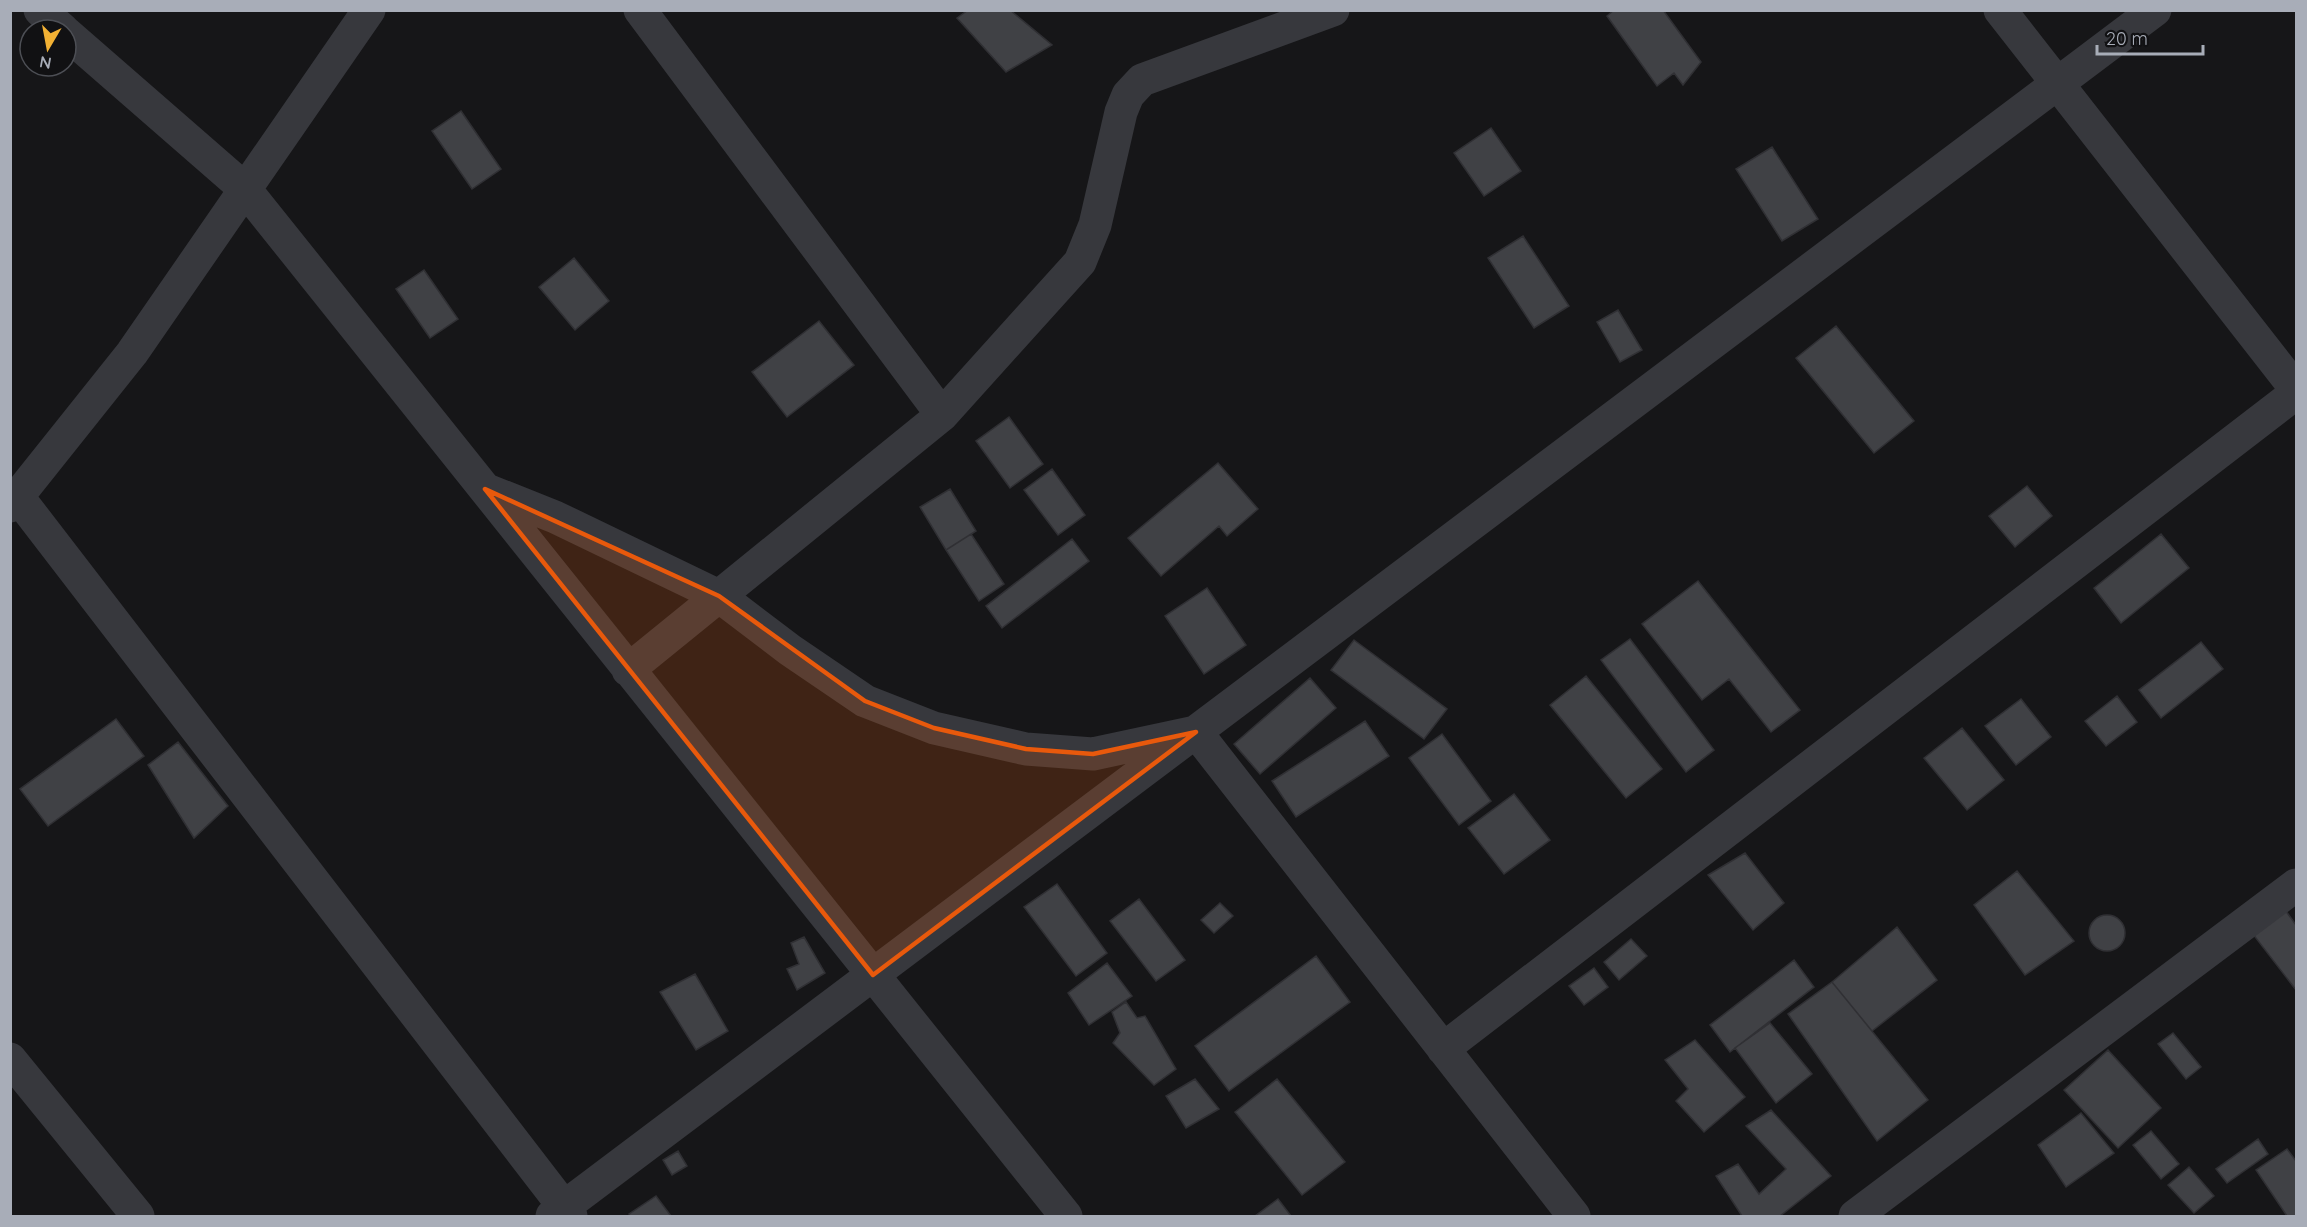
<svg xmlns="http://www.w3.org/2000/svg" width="2307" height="1227" font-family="Quicksand,sans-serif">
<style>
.building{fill:#404145;stroke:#303034;stroke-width:1.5}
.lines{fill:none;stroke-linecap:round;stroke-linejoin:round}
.street{stroke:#37383d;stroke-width:33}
.marked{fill:#e8590c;fill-opacity:0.2;stroke:#e8590c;stroke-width:4.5;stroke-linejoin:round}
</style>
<rect width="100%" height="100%" fill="#161618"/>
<path class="building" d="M 968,10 L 1010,10 L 1052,45 L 1006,72 L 957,18 Z
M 1614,10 L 1663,10 L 1701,62 L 1683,85 L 1674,73 L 1657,86 L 1607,16 Z
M 461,111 L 501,169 L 472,189 L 432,131 Z
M 1491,128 L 1521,171 L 1484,196 L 1454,153 Z
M 1772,147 L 1818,219 L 1782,241 L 1736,169 Z
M 1523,236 L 1569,306 L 1534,328 L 1488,258 Z
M 574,258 L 609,301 L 575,330 L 539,287 Z
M 424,270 L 458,319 L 430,338 L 396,289 Z
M 1618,310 L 1642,350 L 1620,362 L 1597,322 Z
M 819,321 L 854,365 L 787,417 L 752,372 Z
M 1836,326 L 1914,421 L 1874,453 L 1796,358 Z
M 1009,417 L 1043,464 L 1010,488 L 976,441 Z
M 1218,463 L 1258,509 L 1227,536 L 1219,526 L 1161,576 L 1128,538 Z
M 1052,469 L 1085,515 L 1058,535 L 1024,490 Z
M 2027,486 L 2052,516 L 2015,547 L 1989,516 Z
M 950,489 L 976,531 L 946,550 L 920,507 Z
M 971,534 L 1004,584 L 979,601 L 946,550 Z
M 2161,534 L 2189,568 L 2121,623 L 2094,588 Z
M 1072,539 L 1089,561 L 1002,628 L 986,606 Z
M 1698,581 L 1800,710 L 1771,732 L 1729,679 L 1702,700 L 1642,624 Z
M 1207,588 L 1246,645 L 1204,674 L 1165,616 Z
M 1630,639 L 1714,750 L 1686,772 L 1601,660 Z
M 1354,640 L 1447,709 L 1424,739 L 1331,670 Z
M 2201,642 L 2223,669 L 2161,718 L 2139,690 Z
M 1586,676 L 1662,769 L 1626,798 L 1550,705 Z
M 1310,678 L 1336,708 L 1260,774 L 1234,744 Z
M 2117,696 L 2137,722 L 2106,746 L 2085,721 Z
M 2021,699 L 2051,737 L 2016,765 L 1985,726 Z
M 116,719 L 144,756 L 48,826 L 20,789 Z
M 1365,721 L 1389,756 L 1296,817 L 1272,781 Z
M 1962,728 L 2004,780 L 1967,810 L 1924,758 Z
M 1442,734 L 1491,801 L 1459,825 L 1409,758 Z
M 178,742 L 228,806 L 194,838 L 148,765 Z
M 1514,794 L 1550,840 L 1504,874 L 1468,828 Z
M 1745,853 L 1784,903 L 1753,930 L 1708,875 Z
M 2017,871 L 2074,941 L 2025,975 L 1974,905 Z
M 1057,884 L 1107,953 L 1076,976 L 1024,907 Z
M 1139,899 L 1185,960 L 1156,981 L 1110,921 Z
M 1220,903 L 1233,916 L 1214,933 L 1201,920 Z
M 2283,907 L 2296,925 L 2296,990 L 2249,929 Z
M2089 933a18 18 0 1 1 36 0a18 18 0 1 1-36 0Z
M 1897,927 L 1937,980 L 1872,1031 L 1832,982 Z
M 804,937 L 825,973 L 797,990 L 787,969 L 799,964 L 791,943 Z
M 1631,939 L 1647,956 L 1619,980 L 1604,962 Z
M 1316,956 L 1350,1002 L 1229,1091 L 1195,1046 Z
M 1794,960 L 1814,987 L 1730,1052 L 1710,1025 Z
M 1107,963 L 1132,996 L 1089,1025 L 1068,993 Z
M 1594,968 L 1608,987 L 1584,1005 L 1569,986 Z
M 695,974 L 728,1031 L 696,1050 L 660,992 Z
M 1832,982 L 1928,1100 L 1877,1141 L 1788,1014 Z
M 1126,1002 L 1137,1018 L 1145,1016 L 1176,1069 L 1154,1085 L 1113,1043 L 1120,1033 L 1112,1012 Z
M 1770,1023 L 1812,1074 L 1776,1103 L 1735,1048 Z
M 2173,1033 L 2201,1067 L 2186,1079 L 2158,1044 Z
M 1695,1040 L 1745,1097 L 1704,1132 L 1676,1101 L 1688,1089 L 1665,1060 Z
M 2108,1050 L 2161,1108 L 2118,1148 L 2064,1090 Z
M 1195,1079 L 1219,1109 L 1186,1128 L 1166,1096 Z
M 1277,1079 L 1345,1162 L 1302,1195 L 1235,1112 Z
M 1771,1110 L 1831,1176 L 1780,1216 L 1742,1216 L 1716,1176 L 1738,1164 L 1759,1194 L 1786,1169 L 1746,1126 Z
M 2081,1113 L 2114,1153 L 2066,1187 L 2038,1145 Z
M 2151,1131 L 2179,1164 L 2161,1179 L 2133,1145 Z
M 2258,1139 L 2268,1154 L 2227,1183 L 2216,1169 Z
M 2287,1149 L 2296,1161 L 2296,1216 L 2287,1216 L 2256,1170 Z
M 678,1151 L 687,1166 L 672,1175 L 663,1160 Z
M 2189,1167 L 2214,1196 L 2194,1213 L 2168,1185 Z
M 656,1196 L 671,1216 L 630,1216 L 629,1214 Z
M 1278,1199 L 1291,1216 L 1255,1216 Z"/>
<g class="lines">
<path class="street" d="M 40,10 L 63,30
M 640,10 L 942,415
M 2000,10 L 2296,389
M 66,33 L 245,189 L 1066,1216
M 487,490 L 555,517 L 719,596 L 790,650 L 865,701 L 934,728 L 1026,749 L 1093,754 L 1196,732 L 1574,1216
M 18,497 L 571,1216
M 10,506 L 132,353 L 369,10
M 628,670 L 942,415 L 1080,262 L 1095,225 L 1121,112 L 1128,95 L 1142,80 L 1333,10
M 1443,1049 L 2296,393
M 10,1059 L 138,1216
M 552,1216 L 2155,10
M 1855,1216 L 2296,885"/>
</g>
<path class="marked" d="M 485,489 L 719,596 L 865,701 L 934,728 L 1026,749 L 1093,754 L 1196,732 L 873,975 Z"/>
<rect width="2307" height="1227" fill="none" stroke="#a8adb8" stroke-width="24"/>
<g transform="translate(48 48) rotate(190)"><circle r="28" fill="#111113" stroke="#4d4f55" stroke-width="1.5"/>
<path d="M0-4.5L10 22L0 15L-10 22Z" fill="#f2b134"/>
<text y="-9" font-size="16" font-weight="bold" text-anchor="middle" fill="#a8adb8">N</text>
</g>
<path d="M2097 45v9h106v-9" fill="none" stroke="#a8adb8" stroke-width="3"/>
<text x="2106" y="45" font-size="18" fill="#a8adb8" stroke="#111113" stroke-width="4.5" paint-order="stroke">20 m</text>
</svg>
